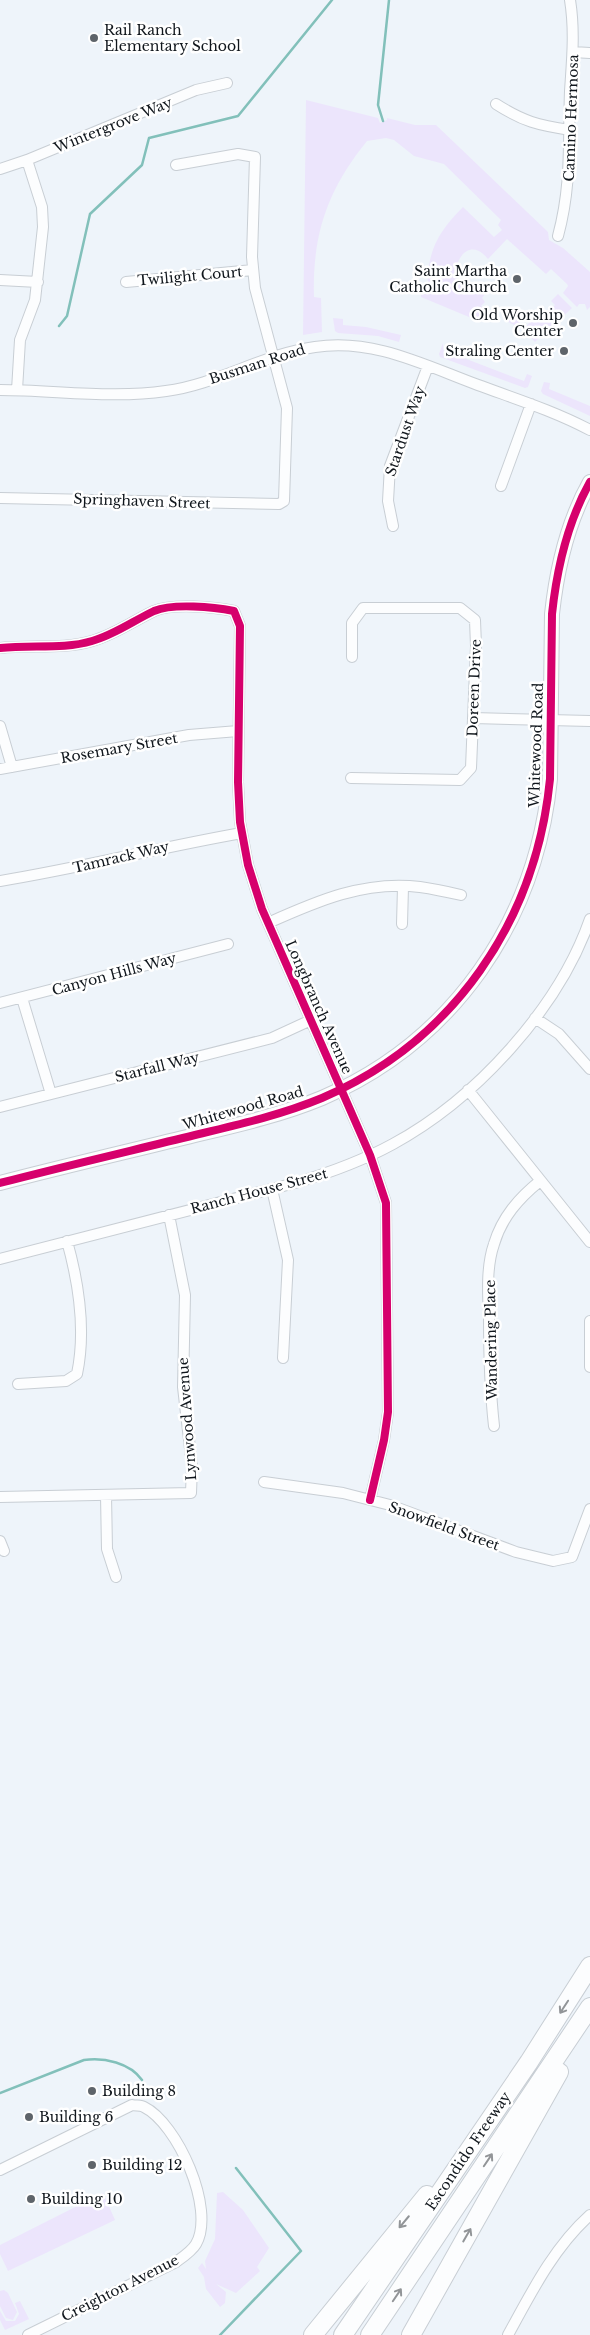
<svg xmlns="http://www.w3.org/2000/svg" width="590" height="2335" font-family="'Libre Baskerville',serif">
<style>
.green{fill:#ece5fc}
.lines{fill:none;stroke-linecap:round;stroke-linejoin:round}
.stream{stroke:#82c0ba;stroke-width:2.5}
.street-casing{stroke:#c8ced4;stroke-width:12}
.secondary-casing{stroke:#c8ced4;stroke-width:16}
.highway-casing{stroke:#c8ced4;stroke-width:20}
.street{stroke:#fcfdfe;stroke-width:10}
.secondary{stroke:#fcfdfe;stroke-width:14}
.highway{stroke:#fcfdfe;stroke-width:18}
.cycleway-casing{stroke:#fff;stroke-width:11}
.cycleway{stroke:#d6006c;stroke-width:8}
.oneway{stroke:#929598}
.poi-dot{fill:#5e646a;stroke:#fff;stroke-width:2}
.labels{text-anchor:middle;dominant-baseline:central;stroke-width:5;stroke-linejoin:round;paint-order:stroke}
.poi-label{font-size:14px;fill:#10161c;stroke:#fff;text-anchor:start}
.street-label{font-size:14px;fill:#10161c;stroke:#fff}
</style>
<rect width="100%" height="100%" fill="#eef4fa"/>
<path class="green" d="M 306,100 L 378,118 L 380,123 L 387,120 L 387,118 L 415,125 L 436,125 L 548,232 L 549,240 L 563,248 L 590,272 L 590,307 L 587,310 L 585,304 L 579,304 L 577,307 L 563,293 L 568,286 L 567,284 L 551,269 L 546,274 L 507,239 L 488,259 C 460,224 437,299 480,285 L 487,291 L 482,298 L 485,302 L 481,306 L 485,309 L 482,313 L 486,317 L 481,322 L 421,297 L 421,295 L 428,293 C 426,254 436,234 463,207 L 494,237 L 502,230 L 498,225 L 501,220 L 444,164 L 414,156 L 394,140 L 386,138 L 367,141 C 328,189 312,234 314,297 L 321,298 L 322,332 L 303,335 Z
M 558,294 L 572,308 L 557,322 L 562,327 L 557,332 L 550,326 L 535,342 L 523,329 L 504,320 L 511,314 L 525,327 L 543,310 L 547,313 L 555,305 L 551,301 Z
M 333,318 L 343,319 L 343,325 L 366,327 L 401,335 L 399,342 L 378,336 L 338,333 L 335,331 Z
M 443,343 L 443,350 L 524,381 L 527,374 L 532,376 L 528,387 L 525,388 L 440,357 L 439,354 Z
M 544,382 L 550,383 L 549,389 L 590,406 L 590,416 L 543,394 L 541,391 Z
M 223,2192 L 243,2210 L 269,2248 L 257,2267 L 260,2271 L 236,2293 L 216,2284 L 226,2292 L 225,2303 L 220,2307 L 206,2289 L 204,2277 L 198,2268 L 202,2263 L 214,2281 L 206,2269 L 205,2261 L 215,2239 L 217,2193 Z
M 103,2193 L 115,2220 L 8,2271 L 0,2254 L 0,2245 Z
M 4,2290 L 8,2293 L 17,2312 L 13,2320 L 6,2318 L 0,2306 L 0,2291 Z
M 20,2301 L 29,2319 L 5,2330 L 0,2320 L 0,2311 L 6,2321 L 15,2321 L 19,2314 L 15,2303 Z"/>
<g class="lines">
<path class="stream" d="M 383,121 L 378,105 L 389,0
M 59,326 L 67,316 L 90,214 L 142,165 L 149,138 L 238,116 L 332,0
M 0,2093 L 84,2060 C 104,2057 130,2063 142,2080
M 220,2335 L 301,2251 L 236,2168"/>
<g class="street-casing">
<path id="street" d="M 573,52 L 590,53
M 496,104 C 524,122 538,125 570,130
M 0,169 L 27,160 L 196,90 L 227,83
M 558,236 C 572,184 568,143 570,91 C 572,61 575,31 570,0
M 0,280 L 38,282
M 126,282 L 253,270
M 0,390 C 55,390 112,399 166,391 C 218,384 263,354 315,347 C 373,338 424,365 478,385 C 516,399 554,411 590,430
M 17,390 L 20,340 L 35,300 L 43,227 L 42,207 L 27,160
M 501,486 L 531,404
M 0,498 L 279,504 L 284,501 L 287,408 L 255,288 L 252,257 L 255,157 L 238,154 L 176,165
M 393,526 L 388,501 L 390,466 L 428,366
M 0,648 C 30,644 62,650 92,641 C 114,635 133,621 154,611 C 173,603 214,607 234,611 L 240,626 L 238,782 L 240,822 L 248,865 L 262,909 L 370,1155 L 386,1203 L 388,1412 L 384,1440 L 370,1500
M 473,718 L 590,721
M 0,726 L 12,767
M 0,769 L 189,735 L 238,731
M 351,778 L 460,780 L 471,768 L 476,646 L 475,620 L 460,608 L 363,608 L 352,623 L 352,657
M 0,881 C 81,868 161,847 242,833
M 268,923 C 317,901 365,880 420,887 C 434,889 448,892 461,895
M 402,924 L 403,887
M 22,998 L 51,1094
M 0,1003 L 228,944
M 535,1018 L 559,1034 L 590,1069
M 468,1090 L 590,1242
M 0,1107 L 272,1038 L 311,1020
M 272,1189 L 288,1260 L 283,1358
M 0,1259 L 295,1183 C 329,1173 362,1161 393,1144 C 476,1099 559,1008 590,919
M 590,1321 L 590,1367
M 18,1384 L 66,1381 L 77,1374 C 86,1331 79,1284 67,1241
M 494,1426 C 490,1390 489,1355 489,1319 C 488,1295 486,1267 494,1244 C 502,1217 519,1198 540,1181
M 264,1482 L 343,1493 L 390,1505 L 516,1552 L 553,1561 L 572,1557 L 590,1509
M 106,1495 L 107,1549 L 116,1577
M 0,1497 L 191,1493 L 192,1466 L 183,1387 L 185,1295 L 169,1215
M 0,1541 L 4,1551
M 0,2170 L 132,2105 C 136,2106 141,2105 144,2107 C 177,2123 216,2209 196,2244 C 192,2251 183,2257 176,2262 L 28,2335
M 508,2335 C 531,2293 554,2247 590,2215"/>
</g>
<g class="secondary-casing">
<path id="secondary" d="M 0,1183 C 65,1166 130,1151 195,1135 C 237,1125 281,1115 322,1098 C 454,1041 536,921 550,779 L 552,614 C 557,567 567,523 590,482"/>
</g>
<g class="highway-casing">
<path id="highway" d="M 313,2335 L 427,2195
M 343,2335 L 529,2062 L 590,1966
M 370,2335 L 590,2007
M 411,2335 L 559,2072"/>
</g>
<use href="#street" class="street"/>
<use href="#secondary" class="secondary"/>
<use href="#highway" class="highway"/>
<g class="cycleway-casing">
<path id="cycleway" d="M 0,648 C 30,644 62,650 92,641 C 114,635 133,621 154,611 C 173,603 214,607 234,611 L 240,626 L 238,782 L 240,822 L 248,865 L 262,909 L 370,1155 L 386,1203 L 388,1412 L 384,1440 L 370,1500
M 0,1183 C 65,1166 130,1151 195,1135 C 237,1125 281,1115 322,1098 C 454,1041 536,921 550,779 L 552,614 C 557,567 567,523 590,482"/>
</g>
<use href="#cycleway" class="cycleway"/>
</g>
<defs><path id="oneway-shaft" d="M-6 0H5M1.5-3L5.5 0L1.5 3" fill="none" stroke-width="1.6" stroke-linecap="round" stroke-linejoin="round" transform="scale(1.25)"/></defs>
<g class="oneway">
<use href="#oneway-shaft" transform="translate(564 2007) rotate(123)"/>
<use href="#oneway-shaft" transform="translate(488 2160) rotate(-56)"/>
<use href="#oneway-shaft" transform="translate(404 2222) rotate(130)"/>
<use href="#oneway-shaft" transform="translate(467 2235) rotate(-60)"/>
<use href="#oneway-shaft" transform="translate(397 2295) rotate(-56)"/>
</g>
<g class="poi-dot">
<circle cx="94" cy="38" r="5"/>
<circle cx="517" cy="279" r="5"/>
<circle cx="573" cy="323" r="5"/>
<circle cx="564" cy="351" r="5"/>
<circle cx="92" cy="2091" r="5"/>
<circle cx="29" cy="2117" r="5"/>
<circle cx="92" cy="2165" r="5"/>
<circle cx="31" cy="2199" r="5"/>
</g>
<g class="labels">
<g class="poi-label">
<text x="104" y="30">Rail Ranch<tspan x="104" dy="16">Elementary School</tspan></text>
<text x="507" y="271" text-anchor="end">Saint Martha<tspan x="507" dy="16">Catholic Church</tspan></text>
<text x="563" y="315" text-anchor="end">Old Worship<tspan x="563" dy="16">Center</tspan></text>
<text x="554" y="351" text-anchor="end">Straling Center</text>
<text x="102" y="2091">Building 8</text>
<text x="39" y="2117">Building 6</text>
<text x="102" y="2165">Building 12</text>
<text x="41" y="2199">Building 10</text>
</g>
<g class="street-label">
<text transform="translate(571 118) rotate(-88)">Camino Hermosa</text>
<text transform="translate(113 125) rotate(-22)">Wintergrove Way</text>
<text transform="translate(190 276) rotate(-5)">Twilight Court</text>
<text transform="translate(257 364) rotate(-18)">Busman Road</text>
<text transform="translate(405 431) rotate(-71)">Stardust Way</text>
<text transform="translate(142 501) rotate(2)">Springhaven Street</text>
<text transform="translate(474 688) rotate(-88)">Doreen Drive</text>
<text transform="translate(536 745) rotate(-88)">Whitewood Road</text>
<text transform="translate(119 748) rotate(-10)">Rosemary Street</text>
<text transform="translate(121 857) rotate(-13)">Tamrack Way</text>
<text transform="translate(114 974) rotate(-15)">Canyon Hills Way</text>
<text transform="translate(319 1007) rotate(66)">Longbranch Avenue</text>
<text transform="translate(157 1067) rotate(-14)">Starfall Way</text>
<text transform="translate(243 1108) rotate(-16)">Whitewood Road</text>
<text transform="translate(259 1191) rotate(-15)">Ranch House Street</text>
<text transform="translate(491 1340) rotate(-91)">Wandering Place</text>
<text transform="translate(187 1419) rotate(-94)">Lynwood Avenue</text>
<text transform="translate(444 1526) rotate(20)">Snowfield Street</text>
<text transform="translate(468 2151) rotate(-56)">Escondido Freeway</text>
<text transform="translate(120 2288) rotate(-27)">Creighton Avenue</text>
</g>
</g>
</svg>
